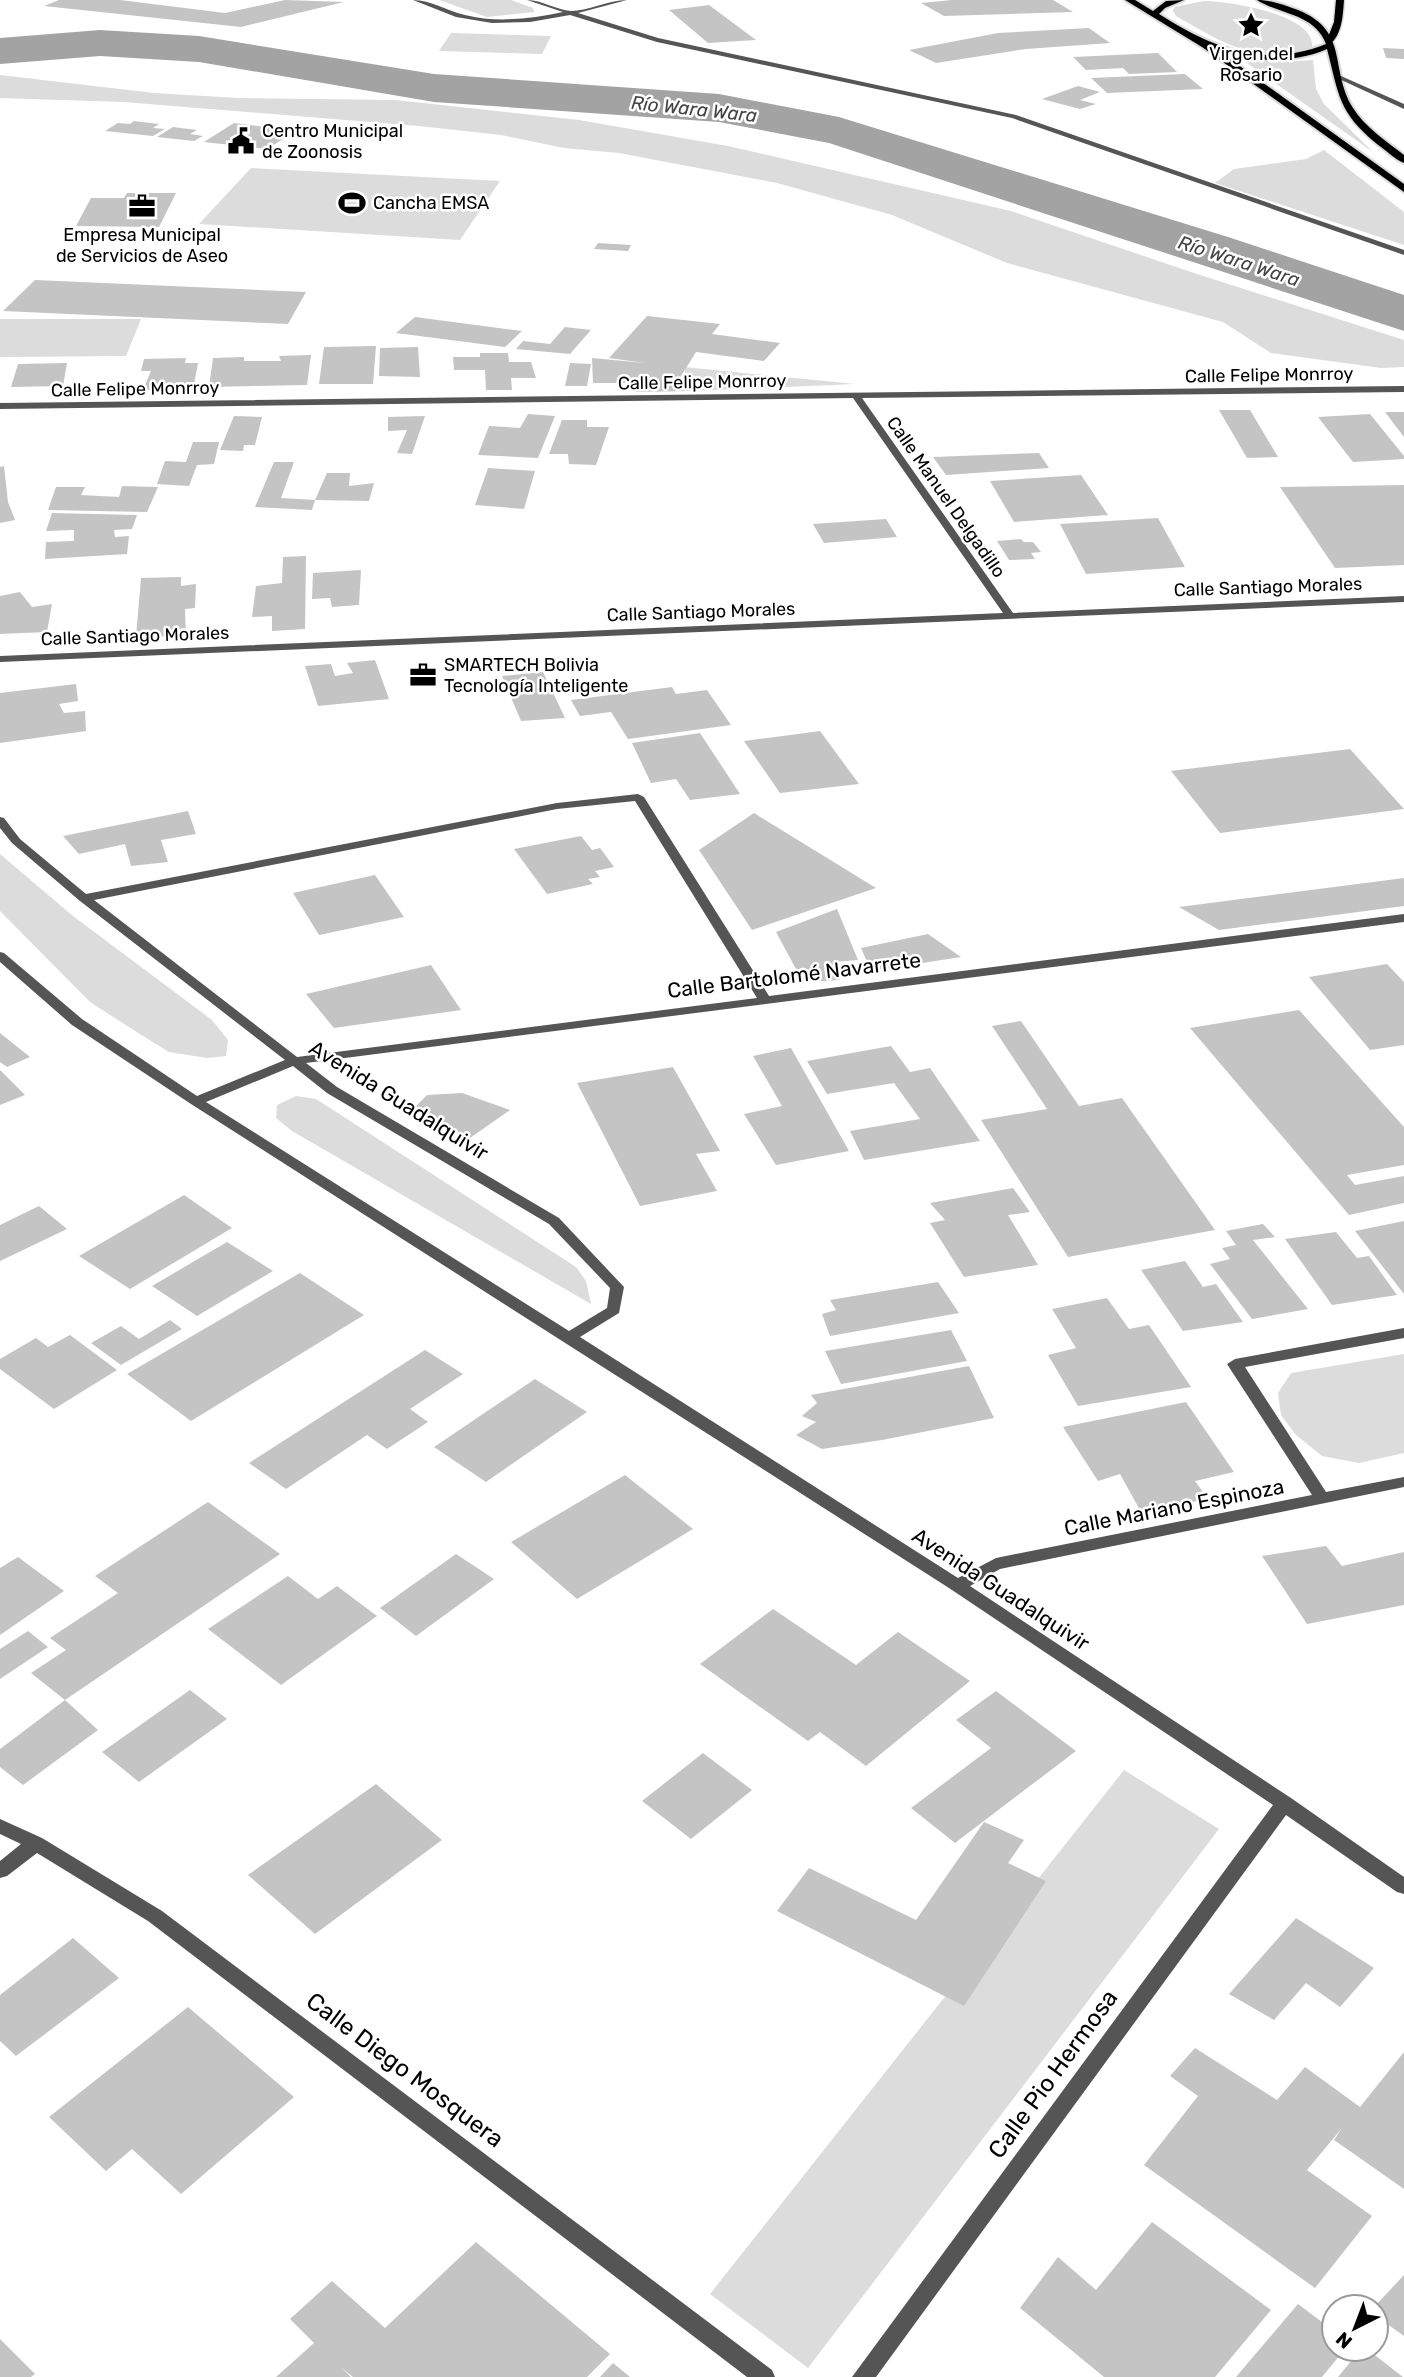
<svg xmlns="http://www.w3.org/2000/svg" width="1404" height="2377" font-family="Rubik,sans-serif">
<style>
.green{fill:#dcdcdc}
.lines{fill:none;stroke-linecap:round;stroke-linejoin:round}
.river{fill:#a3a3a3;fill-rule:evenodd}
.building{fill:#c4c4c4}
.primary-casing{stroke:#dbdbdb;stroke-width:3}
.trunk-casing{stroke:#dbdbdb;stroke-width:4}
.minor{fill:#555;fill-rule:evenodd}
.primary{fill:#000;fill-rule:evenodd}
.trunk{fill:#000;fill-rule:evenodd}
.labels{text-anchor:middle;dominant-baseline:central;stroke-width:5;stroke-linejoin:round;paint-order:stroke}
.far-poi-label{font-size:18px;fill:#000;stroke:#fff;text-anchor:start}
.far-street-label{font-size:18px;fill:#000;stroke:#fff}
.far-water-label{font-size:19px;font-style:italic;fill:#444;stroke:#fff}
.street-label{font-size:21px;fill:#000;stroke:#fff}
.near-street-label{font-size:24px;fill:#000;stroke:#fff}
</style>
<rect width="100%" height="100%" fill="#fff"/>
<path class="green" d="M 439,0 L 511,0 L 533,8 L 534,12 L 487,17 Z
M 1204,1 C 1227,1 1316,14 1312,47 C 1259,68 1220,41 1176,16 L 1173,11 L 1174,7 Z
M 451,33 L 551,36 L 542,54 L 439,51 Z
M 1241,59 L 1285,62 L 1313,60 L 1316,89 L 1324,104 L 1373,152 Z
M 0,75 L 154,93 L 238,98 L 396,100 L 579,120 L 728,146 L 1011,211 L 1197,274 L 1404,340 L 1404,367 L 1381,368 L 1271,353 L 1223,322 L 1007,263 L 892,215 L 777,183 L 619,153 L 564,148 L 501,135 L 419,126 L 124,102 L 0,98 Z
M 1324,150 L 1404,212 L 1404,245 L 1215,183 L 1234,169 L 1306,159 Z
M 251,168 L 500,181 L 460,240 L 199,224 Z
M 0,319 L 141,319 L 126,356 L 0,357 Z
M 684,367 L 855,384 L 690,391 Z
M 0,854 L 73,916 L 212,1020 L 228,1040 L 226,1056 L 207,1058 L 169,1052 L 143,1036 L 90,1002 L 0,911 Z
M 296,1096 L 316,1099 L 576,1267 L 586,1281 L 591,1304 L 292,1131 L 276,1118 L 277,1105 Z
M 1404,1354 L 1404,1453 L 1359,1463 L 1322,1456 L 1296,1435 L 1281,1415 L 1278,1393 L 1291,1373 Z
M 1124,1770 L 1219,1829 L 808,2368 L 710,2294 Z"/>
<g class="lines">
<path class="river" d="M 100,30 L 199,36 L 434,74 L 719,94 L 839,117 L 1228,237 L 1404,295 L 1404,331 L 829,143 L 719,122 L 434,102 L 199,62 L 100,56 L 0,64 L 0,38 Z"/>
</g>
<path class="building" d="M 59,0 L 120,0 L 225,13 L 285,0 L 344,2 L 241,27 L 44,6 Z
M 952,0 L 1053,0 L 1073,12 L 944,16 L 921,3 Z
M 709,5 L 756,40 L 708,43 L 669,10 Z
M 1089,28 L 1110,43 L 1026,49 L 936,63 L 909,50 L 998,33 Z
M 1383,48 L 1404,49 L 1404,59 L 1386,58 Z
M 1158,53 L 1177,72 L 1129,74 L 1123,68 L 1086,70 L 1073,57 Z
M 1185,74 L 1203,89 L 1107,93 L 1091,78 Z
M 1078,86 L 1100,92 L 1080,100 L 1096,104 L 1080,109 L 1042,99 Z
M 134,121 L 159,124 L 153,128 L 165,129 L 153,136 L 105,131 L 118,123 L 130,124 Z
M 234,123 L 296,131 L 267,149 L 204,142 Z
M 173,127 L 197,130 L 190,134 L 203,136 L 194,141 L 157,137 Z
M 127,193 L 176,193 L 159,227 L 76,226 L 91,198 L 124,198 Z
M 598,243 L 631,245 L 628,251 L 594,249 Z
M 35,280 L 306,292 L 288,324 L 3,311 Z
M 647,316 L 720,324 L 712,334 L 780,343 L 764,361 L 696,352 L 678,381 L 692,381 L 690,391 L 635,392 L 634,383 L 593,383 L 592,358 L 645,363 L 609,358 Z
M 415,317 L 522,331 L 505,347 L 396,333 Z
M 565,327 L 591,330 L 570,354 L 516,349 L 523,341 L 550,344 Z
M 376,346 L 373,384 L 319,384 L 324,347 Z
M 418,347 L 420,377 L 379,376 L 380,348 Z
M 480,353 L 508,353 L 509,362 L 531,362 L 536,378 L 511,378 L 512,390 L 486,390 L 485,370 L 454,370 L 453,357 L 480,357 Z
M 311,355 L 307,385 L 209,387 L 213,358 L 244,357 L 244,361 L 281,361 L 279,356 Z
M 186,358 L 185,363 L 198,363 L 194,384 L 167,384 L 165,390 L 143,390 L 151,371 L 141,371 L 144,359 Z
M 67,363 L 63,386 L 11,387 L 18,364 Z
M 570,363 L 591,364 L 587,386 L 565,386 Z
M 1219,410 L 1250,410 L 1278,457 L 1247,458 Z
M 1385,412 L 1404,412 L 1404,437 Z
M 528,414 L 555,416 L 538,458 L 478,455 L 489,426 L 520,428 Z
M 1370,414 L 1404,456 L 1404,459 L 1353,462 L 1318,417 Z
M 234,416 L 262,417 L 255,445 L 244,445 L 243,451 L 220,450 Z
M 425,416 L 412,454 L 397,453 L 407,430 L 388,431 L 388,417 Z
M 562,420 L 587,420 L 587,427 L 609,427 L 596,465 L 569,464 L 568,454 L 549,454 Z
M 193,442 L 219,442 L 214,464 L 197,465 L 189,486 L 157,484 L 165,461 L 186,462 Z
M 1039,453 L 1049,468 L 946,475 L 933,457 Z
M 274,462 L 294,462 L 281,498 L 315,500 L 312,510 L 255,507 Z
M 4,466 L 8,502 L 15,520 L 0,523 L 0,467 Z
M 488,468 L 535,471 L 524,509 L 475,505 Z
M 327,473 L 350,473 L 349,486 L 374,483 L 369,501 L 315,500 Z
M 1081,475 L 1108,515 L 1014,522 L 990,481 Z
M 1404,485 L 1404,565 L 1335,568 L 1280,487 Z
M 122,486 L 158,487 L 147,512 L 48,510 L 56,487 L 85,487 L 81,495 L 119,497 Z
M 52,513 L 137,515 L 132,529 L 114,530 L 115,537 L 129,536 L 127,554 L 45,559 L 46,542 L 74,541 L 74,530 L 46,531 Z
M 1158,518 L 1185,567 L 1086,574 L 1060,524 Z
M 886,519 L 897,537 L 824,543 L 813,524 Z
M 1021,539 L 1024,542 L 1033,542 L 1041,552 L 1031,553 L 1035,559 L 1009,560 L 997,541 Z
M 306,556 L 305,629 L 272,631 L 272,616 L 252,617 L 256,586 L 282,583 L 283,557 Z
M 361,570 L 359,605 L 332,607 L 330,598 L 312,599 L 313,573 Z
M 181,577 L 181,586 L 196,584 L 195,608 L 185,609 L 186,636 L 136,637 L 141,578 Z
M 20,592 L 32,607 L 52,604 L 47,632 L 0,634 L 0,596 Z
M 375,660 L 389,699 L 318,706 L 305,666 L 331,664 L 335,676 L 353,673 L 347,663 Z
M 543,672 L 565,718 L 521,721 L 502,676 Z
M 76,684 L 78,701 L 59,704 L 64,713 L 85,711 L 86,731 L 0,743 L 0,693 Z
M 672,687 L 676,694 L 707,690 L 731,725 L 628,739 L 611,712 L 580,716 L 571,700 Z
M 820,731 L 859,784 L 780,793 L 744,741 Z
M 700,733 L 740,794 L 690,800 L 676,779 L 651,783 L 632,743 Z
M 1350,749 L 1404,809 L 1220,833 L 1171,771 Z
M 188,811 L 196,834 L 161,840 L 168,862 L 131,866 L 125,844 L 79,854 L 63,836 Z
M 754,813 L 876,888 L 752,930 L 699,850 Z
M 581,836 L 592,850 L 600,848 L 614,867 L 595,871 L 600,877 L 588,879 L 593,884 L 547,894 L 514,849 Z
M 375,875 L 404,917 L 319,935 L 293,893 Z
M 1404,878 L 1404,906 L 1219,930 L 1179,907 Z
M 837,909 L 858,960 L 834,962 L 840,980 L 803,982 L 776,932 Z
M 928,934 L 961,957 L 871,971 L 861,948 Z
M 1387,964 L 1404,982 L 1404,1045 L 1370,1050 L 1309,977 Z
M 431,965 L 461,1010 L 334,1028 L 306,994 Z
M 1299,1010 L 1404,1127 L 1404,1165 L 1347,1175 L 1355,1185 L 1404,1176 L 1404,1203 L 1349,1215 L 1190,1028 Z
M 1021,1021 L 1079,1106 L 1122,1098 L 1215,1230 L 1068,1257 L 981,1120 L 1047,1109 L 992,1026 Z
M 0,1033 L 30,1057 L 7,1067 L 0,1062 Z
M 891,1046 L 910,1072 L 930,1068 L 980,1141 L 864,1160 L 850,1131 L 920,1119 L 894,1083 L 827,1094 L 807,1061 Z
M 791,1048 L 849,1151 L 776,1165 L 744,1114 L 782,1106 L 753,1056 Z
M 673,1067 L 720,1151 L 696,1154 L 717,1191 L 640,1206 L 577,1083 Z
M 0,1070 L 25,1095 L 0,1105 Z
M 462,1093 L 510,1110 L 470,1138 L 413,1109 L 427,1095 Z
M 1013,1188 L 1030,1212 L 1008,1215 L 1038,1265 L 964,1277 L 930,1223 L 945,1220 L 930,1203 Z
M 184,1195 L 232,1228 L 130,1289 L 79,1256 Z
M 39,1206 L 67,1229 L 0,1261 L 0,1225 Z
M 1404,1221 L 1404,1294 L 1355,1231 Z
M 1263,1224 L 1275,1237 L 1253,1240 L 1308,1309 L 1252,1319 L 1210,1264 L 1230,1259 L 1222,1248 L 1236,1245 L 1226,1231 Z
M 1336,1232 L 1357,1258 L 1369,1256 L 1397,1295 L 1332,1305 L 1285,1239 Z
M 227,1242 L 273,1271 L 197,1316 L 152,1286 Z
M 1185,1261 L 1203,1287 L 1216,1284 L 1243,1322 L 1183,1331 L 1141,1270 Z
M 300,1273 L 364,1315 L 191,1421 L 127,1374 Z
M 938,1282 L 959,1313 L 830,1336 L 822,1314 L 836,1310 L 830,1300 Z
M 1107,1298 L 1129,1329 L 1149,1325 L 1191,1387 L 1078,1406 L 1048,1355 L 1076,1348 L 1052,1309 Z
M 170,1320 L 182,1329 L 121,1365 L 91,1343 L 121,1326 L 139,1339 Z
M 951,1330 L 967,1361 L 841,1384 L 825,1351 Z
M 70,1335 L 117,1370 L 54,1409 L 0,1369 L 0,1359 L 36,1338 L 48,1347 Z
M 425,1350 L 463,1374 L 410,1409 L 428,1422 L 387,1449 L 367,1435 L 286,1489 L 249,1463 Z
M 969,1366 L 994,1418 L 882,1440 L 822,1449 L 796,1435 L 816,1422 L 802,1416 L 817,1403 L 811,1395 Z
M 535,1379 L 587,1412 L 486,1482 L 434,1447 Z
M 1186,1402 L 1234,1472 L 1195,1481 L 1208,1499 L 1141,1512 L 1120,1474 L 1098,1481 L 1063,1427 Z
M 625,1475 L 693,1529 L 577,1599 L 511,1542 Z
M 208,1502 L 280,1554 L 65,1700 L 31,1673 L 66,1650 L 50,1638 L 118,1593 L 95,1576 Z
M 1326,1546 L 1342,1566 L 1404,1552 L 1404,1605 L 1307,1624 L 1262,1556 Z
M 456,1554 L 494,1579 L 416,1636 L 380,1608 Z
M 18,1557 L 64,1591 L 0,1635 L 0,1568 Z
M 288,1576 L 318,1599 L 337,1586 L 377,1616 L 281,1685 L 208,1629 Z
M 773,1609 L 856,1665 L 898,1632 L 970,1681 L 866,1766 L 820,1732 L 808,1741 L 700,1664 Z
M 28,1631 L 48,1647 L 0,1679 L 0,1649 Z
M 190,1690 L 227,1719 L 139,1782 L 102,1752 Z
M 996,1691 L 1076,1751 L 955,1843 L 911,1808 L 991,1748 L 956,1720 Z
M 65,1700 L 98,1730 L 23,1785 L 0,1767 L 0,1749 Z
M 703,1753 L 752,1790 L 691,1839 L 642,1801 Z
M 376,1784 L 442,1840 L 315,1934 L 248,1875 Z
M 984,1822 L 1024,1840 L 1008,1863 L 1046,1881 L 964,2006 L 777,1911 L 809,1868 L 916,1920 Z
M 1296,1918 L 1374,1968 L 1340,2007 L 1306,1983 L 1274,2020 L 1229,1994 Z
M 73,1938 L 119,1978 L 16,2056 L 0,2041 L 0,1995 Z
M 188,2007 L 294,2097 L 181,2194 L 132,2149 L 106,2171 L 49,2117 Z
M 1195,2048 L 1277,2100 L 1305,2067 L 1360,2107 L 1404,2052 L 1404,2189 L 1334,2140 L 1342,2128 L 1307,2170 L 1372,2216 L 1315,2288 L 1144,2165 L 1198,2096 L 1170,2076 Z
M 1152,2222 L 1271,2310 L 1215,2377 L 1104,2377 L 1020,2308 L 1058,2257 L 1096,2290 Z
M 476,2242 L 610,2354 L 587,2377 L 353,2377 L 342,2368 L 351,2377 L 276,2377 L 314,2343 L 290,2319 L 332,2281 L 385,2328 Z
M 1404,2275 L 1404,2336 L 1376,2316 L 1376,2307 L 1374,2307 Z
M 1298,2304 L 1334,2331 L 1334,2349 L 1345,2349 L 1322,2377 L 1236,2377 Z
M 0,2339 L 35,2374 L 31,2377 L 0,2377 Z
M 1361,2349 L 1367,2349 L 1403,2377 L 1338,2377 Z
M 613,2363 L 630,2377 L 600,2377 Z"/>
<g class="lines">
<g class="primary-casing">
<path id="primary" d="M 1336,0 L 1344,0 C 1343,15 1342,35 1330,44 L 1326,42 L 1334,22 Z"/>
</g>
<g class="trunk-casing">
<path id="trunk" d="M 1125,0 L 1135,0 L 1153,11 L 1166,1 L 1184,0 L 1165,8 L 1159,14 C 1212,48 1264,69 1326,44 C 1314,13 1280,15 1257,0 C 1272,0 1284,5 1298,10 C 1350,31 1329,69 1353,108 C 1365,127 1386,141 1404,155 L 1404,163 C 1394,159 1386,150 1377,144 C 1338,112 1339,95 1327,49 C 1295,63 1256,62 1223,54 L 1404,184 L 1404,192 L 1202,47 Z"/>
</g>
<path class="minor" d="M 413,0 C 431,0 447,11 465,15 C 497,23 531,19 563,12 L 527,0 C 542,0 556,10 571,11 C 589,11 608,0 627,0 L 578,13 L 658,38 L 1016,115 L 1404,250 L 1404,255 L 1012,118 L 657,42 L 570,15 L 530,22 L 492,23 L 456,17 Z
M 1337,76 L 1341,76 L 1404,104 L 1404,109 L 1337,78 Z
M 1404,386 L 1404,392 L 862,398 L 1013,613 L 1404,596 L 1404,602 L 0,662 L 0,656 L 1003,613 L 853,398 L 0,409 L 0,403 Z
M 638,794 L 644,797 L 769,996 L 1404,914 L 1404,922 L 306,1063 L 337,1087 L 559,1218 L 624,1287 L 619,1313 L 580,1337 L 958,1578 L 996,1558 L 1312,1495 L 1227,1364 L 1235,1359 L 1404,1328 L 1404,1338 L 1245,1367 L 1326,1492 L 1404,1477 L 1404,1487 L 1000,1569 L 970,1586 L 1291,1798 L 1404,1877 L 1404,1894 L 1397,1892 L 1286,1815 L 876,2377 L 852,2377 L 1273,1805 L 949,1588 L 191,1104 L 72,1025 L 0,962 L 0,952 L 4,953 L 82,1019 L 197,1096 L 285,1060 L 80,901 L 12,843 L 0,828 L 0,817 L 4,818 L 20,839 L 86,894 L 557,803 ZM 635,801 L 757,998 L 297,1057 L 94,900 L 557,809 ZM 293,1066 L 327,1093 L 549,1224 L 610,1288 L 607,1308 L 569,1331 L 206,1102 Z
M 0,1819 L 42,1838 L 162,1911 L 772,2370 L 775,2377 L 747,2377 L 148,1921 L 37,1853 L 7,1876 L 0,1878 L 0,1861 L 21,1844 L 0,1834 Z"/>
<use href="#primary" class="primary"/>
<use href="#trunk" class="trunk"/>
</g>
<defs>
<g id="sight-bare" transform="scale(2.1)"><path d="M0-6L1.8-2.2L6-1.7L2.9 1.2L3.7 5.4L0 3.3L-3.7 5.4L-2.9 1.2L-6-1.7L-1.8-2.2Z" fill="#000" stroke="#fff" stroke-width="2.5" paint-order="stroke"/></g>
<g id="civic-bare" transform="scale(2.1)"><path d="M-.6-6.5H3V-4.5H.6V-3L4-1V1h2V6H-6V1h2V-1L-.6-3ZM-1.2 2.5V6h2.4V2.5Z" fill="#000" stroke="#fff" stroke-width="2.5" paint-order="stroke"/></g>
<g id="stadium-bare" transform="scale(2.1)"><path d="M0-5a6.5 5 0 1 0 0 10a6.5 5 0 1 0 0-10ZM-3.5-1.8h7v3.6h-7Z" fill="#000" stroke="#fff" stroke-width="2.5" paint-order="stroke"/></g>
<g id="office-bare" transform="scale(2.1)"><path d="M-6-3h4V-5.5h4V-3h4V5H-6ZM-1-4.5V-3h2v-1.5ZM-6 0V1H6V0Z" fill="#000" stroke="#fff" stroke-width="2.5" paint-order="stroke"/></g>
</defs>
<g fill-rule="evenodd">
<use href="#sight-bare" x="1251" y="25"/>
<use href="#civic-bare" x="241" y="141"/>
<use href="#stadium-bare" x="352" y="203"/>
<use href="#office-bare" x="142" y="206"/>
<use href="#office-bare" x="423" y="675"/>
</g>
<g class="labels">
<g class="far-poi-label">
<text x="1251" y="54" text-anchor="middle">Virgen del<tspan x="1251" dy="21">Rosario</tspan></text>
<text x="262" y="131">Centro Municipal<tspan x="262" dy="21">de Zoonosis</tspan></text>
<text x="373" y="203">Cancha EMSA</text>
<text x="142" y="235" text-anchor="middle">Empresa Municipal<tspan x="142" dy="21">de Servicios de Aseo</tspan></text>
<text x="444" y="665">SMARTECH Bolivia<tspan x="444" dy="21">Tecnología Inteligente</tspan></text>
</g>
<g class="far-street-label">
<text transform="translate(1269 375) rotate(-1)">Calle Felipe Monrroy</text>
<text transform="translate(702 382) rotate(-1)">Calle Felipe Monrroy</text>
<text transform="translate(135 389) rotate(-1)">Calle Felipe Monrroy</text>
<text transform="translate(946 497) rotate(55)">Calle Manuel Delgadillo</text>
<text transform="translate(1268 587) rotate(-2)">Calle Santiago Morales</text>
<text transform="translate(701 612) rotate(-2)">Calle Santiago Morales</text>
<text transform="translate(135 636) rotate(-2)">Calle Santiago Morales</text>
</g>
<g class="far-water-label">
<text transform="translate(694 109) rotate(6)">Río Wara Wara</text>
<text transform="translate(1239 261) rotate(18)">Río Wara Wara</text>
</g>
<g class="street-label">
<text transform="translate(794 975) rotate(-7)">Calle Bartolomé Navarrete</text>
<text transform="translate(399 1100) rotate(32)">Avenida Guadalquivir</text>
<text transform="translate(1174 1507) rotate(-11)">Calle Mariano Espinoza</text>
<text transform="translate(1001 1589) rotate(33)">Avenida Guadalquivir</text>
</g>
<g class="near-street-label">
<text transform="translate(405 2070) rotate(37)">Calle Diego Mosquera</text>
<text transform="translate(1053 2074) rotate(-54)">Calle Pio Hermosa</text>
</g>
</g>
<g transform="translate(1355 2328) rotate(222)"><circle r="33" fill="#ffffff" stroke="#999999" stroke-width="2"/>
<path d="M0-5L12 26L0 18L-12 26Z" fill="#000000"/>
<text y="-10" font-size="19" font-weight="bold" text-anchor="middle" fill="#000000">N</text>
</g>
</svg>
